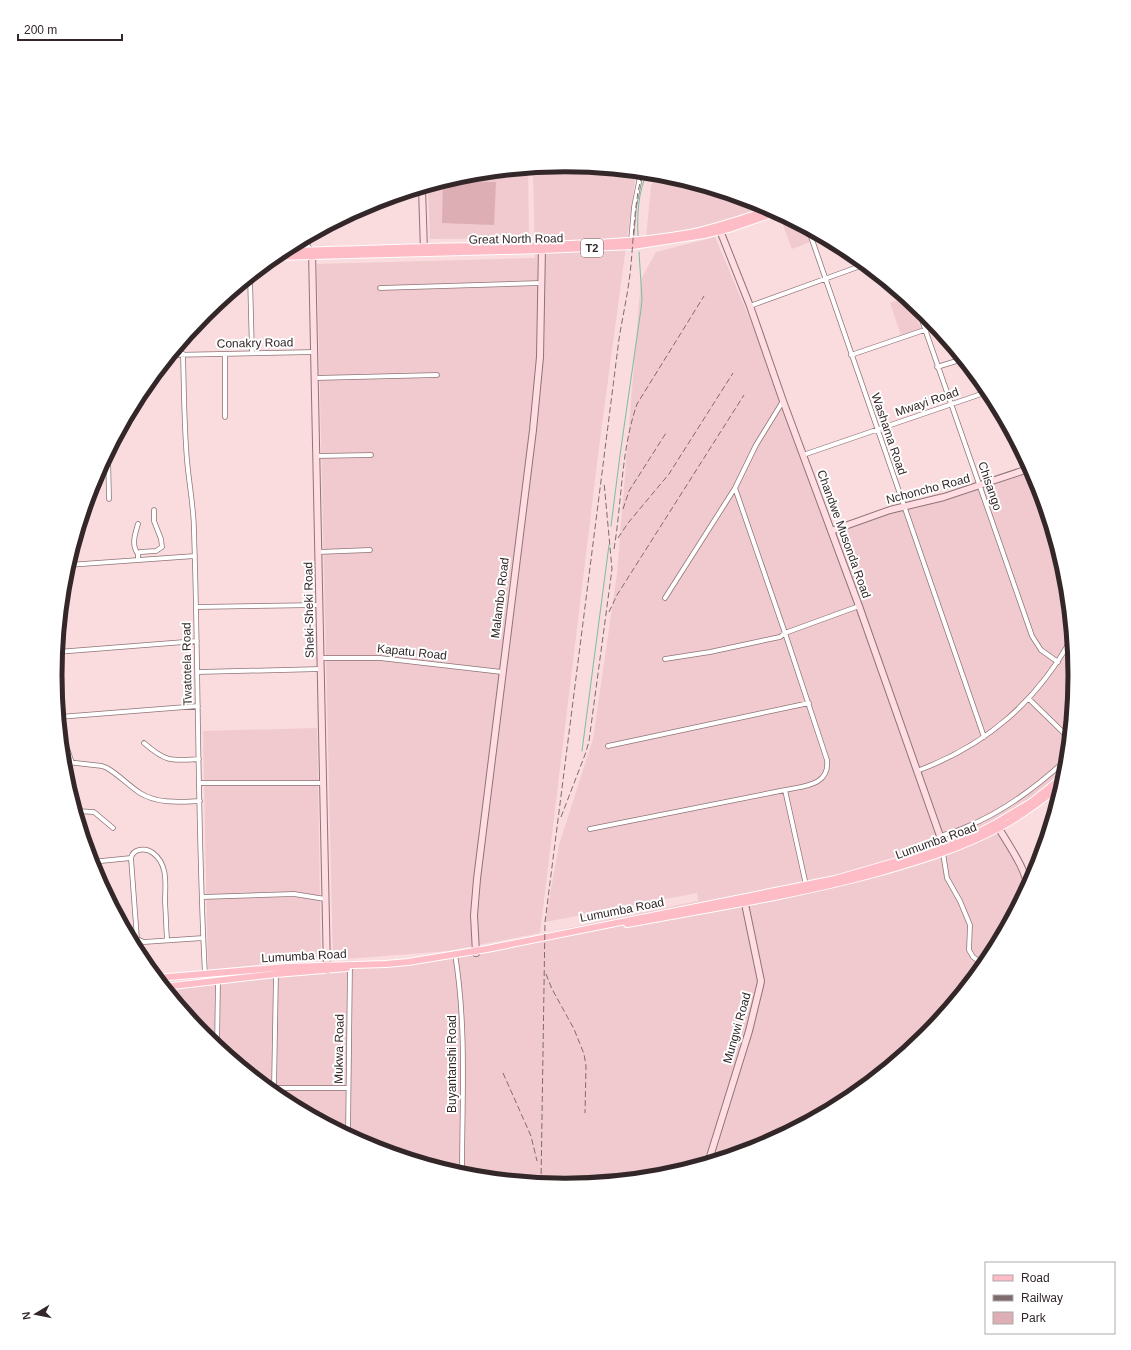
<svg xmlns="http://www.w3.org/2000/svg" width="1131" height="1350" font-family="Arial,sans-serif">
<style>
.built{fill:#f0cace}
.green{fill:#ddaeb3}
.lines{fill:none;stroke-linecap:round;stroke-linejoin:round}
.stream{stroke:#78bea7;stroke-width:1}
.street-casing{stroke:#8f7477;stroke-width:5.5}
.secondary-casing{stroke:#8f7477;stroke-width:8}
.primary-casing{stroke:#fff;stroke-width:8}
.street{stroke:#fff;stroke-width:4}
.secondary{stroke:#ffdde3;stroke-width:6}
.primary{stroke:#febcc7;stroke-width:6}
.rail{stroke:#7f6b6e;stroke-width:1;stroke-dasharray:6 3;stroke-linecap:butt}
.labels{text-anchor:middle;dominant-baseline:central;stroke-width:4;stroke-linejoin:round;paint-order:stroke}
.shield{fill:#fff;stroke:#706869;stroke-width:1}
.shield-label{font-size:11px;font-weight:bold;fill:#332729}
.street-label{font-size:12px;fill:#332729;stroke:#fff}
.rim{fill:none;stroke:#332729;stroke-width:5}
</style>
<rect width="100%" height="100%" fill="#fadbde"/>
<path class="built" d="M 566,165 L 636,172 L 599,447 L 540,933 L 448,951 L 333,960 L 317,264 L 535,258 L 533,168 Z
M 528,168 L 529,238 L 430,239 L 428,186 L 466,174 Z
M 657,174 L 665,174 L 761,203 L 767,207 L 715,225 L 646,238 L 651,186 Z
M 784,216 L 805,227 L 810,242 L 792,249 L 780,217 Z
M 715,237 L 784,400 L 832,530 L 1031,468 L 1037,480 L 1066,576 L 1076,675 L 1066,774 L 1000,824 L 1026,883 L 1002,929 L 990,959 L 926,1036 L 849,1100 L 761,1147 L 665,1176 L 565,1185 L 466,1176 L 370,1147 L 282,1099 L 204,1036 L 160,982 L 295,967 L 391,963 L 479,948 L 592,923 L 698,901 L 697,893 L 545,922 L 559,845 L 593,739 L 617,574 L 641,279 L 656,252 Z
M 906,297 L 911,302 L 921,329 L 901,335 L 890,303 Z
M 317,728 L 321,958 L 208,970 L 203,731 Z"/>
<path class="green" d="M 443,181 L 496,182 L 494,225 L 442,223 Z"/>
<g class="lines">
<path class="stream" d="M 638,236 C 637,215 638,192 647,173
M 611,526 L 620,455 L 641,309 L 642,299 L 639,252
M 582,751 L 609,545"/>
<g class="street-casing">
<path id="street" d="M 808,228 L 984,737
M 307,237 L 308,247 L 312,250
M 631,241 L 634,207 L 641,172
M 250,277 L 252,353
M 380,288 L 541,283
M 750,306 L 866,264
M 917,306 L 1032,636 L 1041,650 L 1058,662
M 183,354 C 184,390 184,425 187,460 C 189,484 194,508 194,532 C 199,679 197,827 205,974
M 225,354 L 225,417
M 171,355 L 314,352
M 851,355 L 936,326
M 937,367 L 963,359
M 315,378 L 437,375
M 783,401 L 756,445 L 735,488 L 785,633 L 827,760 C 830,786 803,786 785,790
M 108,453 L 109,499
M 803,455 L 990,391
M 316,456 L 371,455
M 318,552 L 370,550
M 138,554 C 131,545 135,534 138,524
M 138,559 L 138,554 L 140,552 L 156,551 L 162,547 L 161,539 L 154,521 L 154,510
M 68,565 L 195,556
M 665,598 L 735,488
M 196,607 L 319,605
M 57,652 L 197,641
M 321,658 L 380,658 L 502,672
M 665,659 L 710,652 L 775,638 L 780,637 L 785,633 L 859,606
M 198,672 L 321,669
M 1029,699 L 1070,739
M 59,717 L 198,706
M 144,743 C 166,762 170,761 199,759
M 608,746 L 809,703
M 62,750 L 68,751 L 72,763
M 63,760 L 67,762 L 102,766 L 107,768 C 119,775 128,785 140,793 C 158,804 179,802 200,801
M 917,771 C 987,745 1036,702 1072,638
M 199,783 L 323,783
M 76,811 L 94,812 L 113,828
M 590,829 L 785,790 L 806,885
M 940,836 C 949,833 958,831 966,827 C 1003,812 1039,785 1068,758
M 943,853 L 947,878 L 960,901 L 970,925 L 969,950 L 973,957 L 985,965
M 91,862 L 131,858
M 202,897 L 294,894 L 325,899
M 167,939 C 166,927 166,915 165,902 C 165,886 169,865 153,853 C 149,850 144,849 139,850 C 134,851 132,854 131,858 L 137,939 L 144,942 L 203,938
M 455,954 C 467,1027 462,1101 462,1174
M 217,1046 L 218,980
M 268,1088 L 348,1088
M 274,1088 L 276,974
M 348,1135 L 350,964"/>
</g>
<g class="secondary-casing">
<path id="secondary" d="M 422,188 L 424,251
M 719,228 L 750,306 L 783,401 L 859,606 L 940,836 L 942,851
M 312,252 L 327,970
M 831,531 L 890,510 L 944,497 L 1031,468
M 997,825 C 1005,840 1029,872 1027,889
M 993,952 L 1008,926
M 476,953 L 474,915 L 477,879 L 533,430 L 540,357 L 542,247
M 708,1163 L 749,1031 L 760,986 L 761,981 L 744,899"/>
</g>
<g class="primary-casing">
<path id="primary" d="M 281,251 C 346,250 411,247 475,246 C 547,244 619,246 690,233 C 718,227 744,218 771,209
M 274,257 L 542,250 L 633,246 L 704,235 L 732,228 L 778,212
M 627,924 C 709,909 792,896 874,874 C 916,862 960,849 999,828 C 1022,816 1043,800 1064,783
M 157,978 L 287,967 L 386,964 L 408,962 L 487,949 L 835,879 L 911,857 L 951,844 L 969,837 L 996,823 L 1031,802 L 1066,774
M 164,987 L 276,974 L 347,968"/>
</g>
<use href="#street" class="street"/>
<use href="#secondary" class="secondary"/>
<use href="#primary" class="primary"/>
<path class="rail" d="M 623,509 L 629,491 L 666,433
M 618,538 L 628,523 L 669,474 L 733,373
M 614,549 C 622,501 621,450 637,404 L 704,296
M 609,612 L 617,595 L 744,395
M 561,817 L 586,752 L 589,741 L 612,569 L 604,482
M 546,974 L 552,989 L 574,1029 L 584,1054 L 586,1066 L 585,1113
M 503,1073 L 531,1136 L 537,1161
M 541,1183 L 545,922 L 619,339 C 623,314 629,289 631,264 C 634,234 634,200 643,172"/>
</g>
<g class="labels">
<rect class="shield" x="581" y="239" width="22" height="18" rx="3"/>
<g class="shield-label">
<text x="592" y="248">T2</text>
</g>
<g class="street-label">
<text transform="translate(516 239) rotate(-1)">Great North Road</text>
<text transform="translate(255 343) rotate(-1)">Conakry Road</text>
<text transform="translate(927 402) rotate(-19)">Mwayi Road</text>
<text transform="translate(889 434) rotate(71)">Washama Road</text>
<text transform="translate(990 486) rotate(71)">Chisango</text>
<text transform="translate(928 489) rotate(-15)">Nchoncho Road</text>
<text transform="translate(844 534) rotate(70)">Chandwe Musonda Road</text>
<text transform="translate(500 598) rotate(-83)">Malambo Road</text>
<text transform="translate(309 610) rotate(-91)">Sheki-Sheki Road</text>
<text transform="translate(412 652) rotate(6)">Kapatu Road</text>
<text transform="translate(187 664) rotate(-91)">Twatotela Road</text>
<text transform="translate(936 841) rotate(-20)">Lumumba Road</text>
<text transform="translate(622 910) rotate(-11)">Lumumba Road</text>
<text transform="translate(304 956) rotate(-3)">Lumumba Road</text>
<text transform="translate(737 1028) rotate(-74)">Mungwi Road</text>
<text transform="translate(339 1049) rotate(-89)">Mukwa Road</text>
<text transform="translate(452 1064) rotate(-90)">Buyantanshi Road</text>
</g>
</g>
<path d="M0 0H1131V1350H0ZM62 675a503 503 0 1 1 1006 0a503 503 0 1 1-1006 0Z" fill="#fff" fill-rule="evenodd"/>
<path class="rim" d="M62 675a503 503 0 1 1 1006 0a503 503 0 1 1-1006 0Z"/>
<rect x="985" y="1262" width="130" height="72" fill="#ffffff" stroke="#ada9a9"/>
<rect x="993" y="1275" width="20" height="6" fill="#febcc7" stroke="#ada9a9"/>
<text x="1021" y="1282" font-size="12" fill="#332729">Road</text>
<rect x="993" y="1295" width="20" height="6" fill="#7f6b6e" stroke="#ada9a9"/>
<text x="1021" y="1302" font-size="12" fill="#332729">Railway</text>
<rect x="993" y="1312" width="20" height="12" fill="#ddaeb3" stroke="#ada9a9"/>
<text x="1021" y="1322" font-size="12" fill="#332729">Park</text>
<g transform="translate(36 1314) rotate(260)" stroke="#ffffff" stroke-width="3" paint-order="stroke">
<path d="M0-3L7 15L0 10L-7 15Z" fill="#332729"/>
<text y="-6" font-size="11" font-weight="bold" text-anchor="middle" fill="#332729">N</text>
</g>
<path d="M18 34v6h104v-6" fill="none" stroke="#332729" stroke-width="2"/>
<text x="24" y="34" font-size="12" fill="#332729" stroke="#ffffff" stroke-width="3" paint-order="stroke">200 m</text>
</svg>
